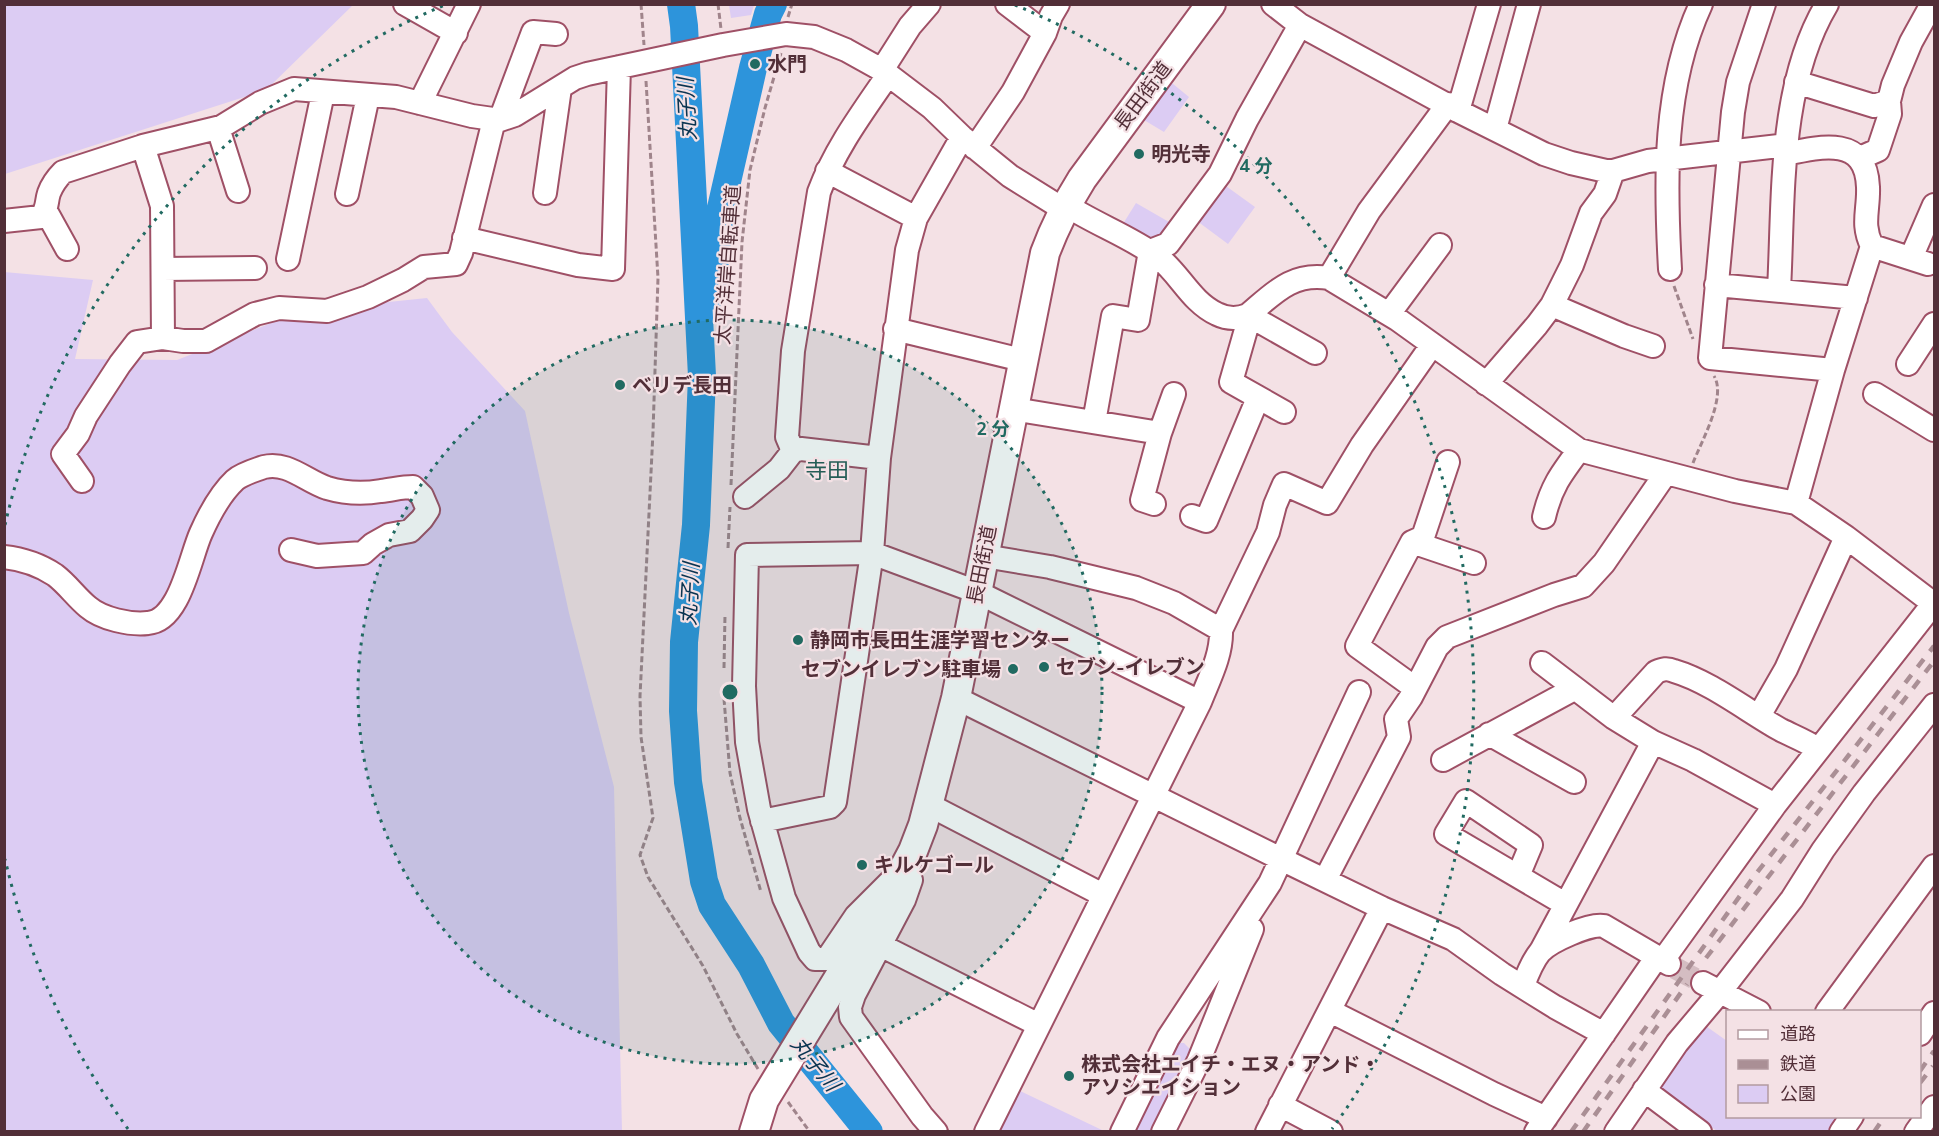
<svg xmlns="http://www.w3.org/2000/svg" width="1939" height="1136" font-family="'Nunito Sans','Noto Sans JP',sans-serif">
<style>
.green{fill:#dcccf3}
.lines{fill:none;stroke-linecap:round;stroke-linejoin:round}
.river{stroke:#2d94db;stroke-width:28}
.minor-tunnel{stroke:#d4bdc2;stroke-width:22;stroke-dasharray:22 11;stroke-linecap:butt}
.minor-casing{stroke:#9f5066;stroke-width:26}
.major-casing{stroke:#9f5066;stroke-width:32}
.path{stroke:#a0848b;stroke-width:3;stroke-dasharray:6 3;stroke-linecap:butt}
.minor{stroke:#fff;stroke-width:22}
.major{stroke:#fff;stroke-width:28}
.rail{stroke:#aa8f95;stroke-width:4.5;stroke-dasharray:10 10;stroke-linecap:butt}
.ring{fill:none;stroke:#216a61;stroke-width:3;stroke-dasharray:3 6}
.poi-dot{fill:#216a61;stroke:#f4e1e5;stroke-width:2}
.labels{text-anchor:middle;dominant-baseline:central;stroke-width:4.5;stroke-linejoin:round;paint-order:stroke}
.poi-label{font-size:20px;font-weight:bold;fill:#522f38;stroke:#f4e1e5;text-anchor:start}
.street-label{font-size:20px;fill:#522f38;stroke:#f4e1e5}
.water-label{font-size:21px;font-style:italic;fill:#0a3451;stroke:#f4e1e5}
.quarter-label{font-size:22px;fill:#255d56;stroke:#f4e1e5}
.centre{fill:#216a61;stroke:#f4e1e5;stroke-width:3}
.ring-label{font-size:18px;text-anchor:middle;font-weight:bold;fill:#216a61;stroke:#f4e1e5;stroke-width:4.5;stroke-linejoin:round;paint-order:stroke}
</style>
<rect width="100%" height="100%" fill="#f4e1e5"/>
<path class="green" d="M 5,5 L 353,5 L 266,90 L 5,174 Z
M 729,5 L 729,4 L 754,5 L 751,15 L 731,18 Z
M 1167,79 L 1189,97 L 1164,132 L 1139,117 Z
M 1219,181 L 1255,207 L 1228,244 L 1193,218 Z
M 1136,203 L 1176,226 L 1154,246 L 1121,227 Z
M 4,272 L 93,280 L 75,359 L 177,360 L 302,311 L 427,298 L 452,332 L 525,411 L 569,613 L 614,787 L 622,1131 L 5,1131 Z
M 1703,1024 L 1727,1041 L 1728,1116 L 1833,1116 L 1840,1121 L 1832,1131 L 1717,1131 L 1657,1089 Z
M 1177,1043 L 1184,1043 L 1194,1053 L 1158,1131 L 1129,1132 Z
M 1012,1087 L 1104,1131 L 990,1132 Z"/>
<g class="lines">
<path class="river" d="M 681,4 L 684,26 L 702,376 L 696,525 L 684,642 L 683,711 L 688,782 L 704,881 L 712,905 L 751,965 L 781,1023 L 869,1132
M 711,296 L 721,208 L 753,68 L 768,14 L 773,4"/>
<path class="minor-tunnel" d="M 1675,968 L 1703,983"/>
<g class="minor-casing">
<path id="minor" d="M 405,4 L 456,33
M 1007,4 L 1045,33
M 1273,4 L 1300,25 L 1458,111 L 1544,154 L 1571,163 L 1606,171 L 1613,171 L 1648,161 L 1787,145
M 1764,4 L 1738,82 L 1733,112 L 1710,358 L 1833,370
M 882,70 L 910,26 L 929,4
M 1796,82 L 1874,106 L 1889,101
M 420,103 L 469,4
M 1458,111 L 1489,4
M 500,120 L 533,32 L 556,34
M 218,128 L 238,191
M 1495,129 L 1529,4
M 143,146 L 221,127 L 260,103 L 294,89 L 396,97 L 472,116 L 500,120 L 515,115 L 575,78 L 587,74 L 723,45 L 786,34 L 814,37 L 846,50 L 882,70 L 932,108 L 962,137 L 1010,176 L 1063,209
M 975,148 L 1013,92 L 1045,33 L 1051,16 L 1058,4
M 1786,154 C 1822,146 1866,136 1868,187 C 1869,210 1861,224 1872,246 L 1928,264
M 1860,158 L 1878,150 L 1890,114 L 1889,101 L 1893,85 L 1911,42 L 1932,4
M 827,171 L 916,218
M 545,193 L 560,88
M 347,194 L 368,96
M 1066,205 C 1095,224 1129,236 1158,257 C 1180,274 1191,302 1217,314 C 1227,319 1238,319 1248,315 C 1274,293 1292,272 1329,278 L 1397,319 L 1579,450 L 1735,491 L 1796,503 L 1846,537 L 1934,604
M 46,211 L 67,249
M 4,221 L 41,217 C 48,209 46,202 49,193 C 52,185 57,178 63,172 L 143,146 L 162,206 L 163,338
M 464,238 L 578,265 L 613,269 L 619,67
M 1911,258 L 1934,205
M 288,259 L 323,93
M 163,269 L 255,268
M 1670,269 C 1665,181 1663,86 1701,4
M 1329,278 L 1369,211 L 1448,104
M 1716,285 L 1856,298
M 1779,290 C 1784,197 1778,86 1827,4
M 1552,305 L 1624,336 L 1653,346
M 1389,314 L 1440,245
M 1248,315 L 1315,353
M 1245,316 L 1247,326 L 1231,382 L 1284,412
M 895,329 L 1022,360
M 1908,364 L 1934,324
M 1486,384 L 1537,325 L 1552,305 L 1572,265 L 1591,213 L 1605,194 L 1613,171
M 1875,394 L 1934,430
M 1013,409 L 1160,433
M 1094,422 L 1113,316 L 1138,320 L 1150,251 L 1168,244 L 1220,174 L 1247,119 L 1300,25
M 793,451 L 787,437 L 793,351 L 819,192 C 835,149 862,113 888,75
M 82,481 L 63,454 L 78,434 L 86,416 L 120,364 L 137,342 L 163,338 L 183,341 L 206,341 L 255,314 L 279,308 L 327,311 L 368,297 L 403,280 L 424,267 L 456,264 L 461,253 L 494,120
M 745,497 L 779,469 L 793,451 L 801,449 L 879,458
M 1796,503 L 1833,370 L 1872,246
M 1154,504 L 1142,500 L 1160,433 L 1174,394
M 1192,516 L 1206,521 L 1258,398
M 1544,517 C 1551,487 1561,474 1579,450
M 1412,542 L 1474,563
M 984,556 L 1050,567 L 1136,588 L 1174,603 L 1221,630 L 1268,532 L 1275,505 L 1284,484 L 1327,503 L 1362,445 L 1432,345
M 4,557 C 22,559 40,565 55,575 C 67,584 76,597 88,607 C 102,619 130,625 148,623 C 180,621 190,557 201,533 C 209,515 220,494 235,480 C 242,474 255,470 264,467 C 287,461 306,481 327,488 C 344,493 364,494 381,491 C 392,490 401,487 413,487 L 422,496 L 428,510 L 422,519 L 410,531 L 389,535 L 373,544 L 363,553 L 317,556 L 291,550
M 1542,663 L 1614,718 L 1653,742 L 1693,760 L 1775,805
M 1415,688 L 1357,646 L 1412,542 L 1423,537 L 1448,462
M 956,698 L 1281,859 L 1382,908 L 1453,939 L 1502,974 L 1555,1007 L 1604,1034
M 1200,702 C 1209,679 1222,655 1221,630
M 1759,716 L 1786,669 L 1846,537
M 1614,718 L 1656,672 C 1663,669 1667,668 1674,671 C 1711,682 1747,711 1781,730 C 1793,736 1806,741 1818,749
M 1489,734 L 1574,782
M 1443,760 L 1574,689
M 929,805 L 1103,895
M 762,821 L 830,807 L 835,802 L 872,553 L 879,458 L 907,250 L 916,218 L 962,137
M 1518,876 L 1531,845 L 1466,801 L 1446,834 L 1565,904
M 1325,880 L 1399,737 L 1396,719 L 1411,697 L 1437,647 L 1447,637 L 1554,595 L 1583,586 L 1604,563 L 1666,473
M 880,945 L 1037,1024
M 1541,951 L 1653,742
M 1703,983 L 1759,1012
M 1523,986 C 1527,975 1532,962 1540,952 C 1550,941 1590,923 1604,926 L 1669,964
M 1330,1011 L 1494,1094 L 1546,1118
M 1827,1012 L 1934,866
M 1920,1034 L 1934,1013
M 1644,1090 L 1700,1132
M 1280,1105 L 1331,1132
M 936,1132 L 922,1116 L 851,1017 L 850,1007 L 854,995 L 904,900 L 911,880 L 905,867 L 856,916 L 827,959 L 815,959 L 809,952 L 784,898 L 759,809 L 747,742 L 744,686 L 747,555 L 872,553 L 977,592 L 1200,702 L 986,1132
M 1122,1132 L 1168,1038 L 1270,883 L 1359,692
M 1163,1132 L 1199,1060 L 1252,929
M 1267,1132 L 1382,908
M 1536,1132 L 1652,964 L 1658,959 L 1666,956 L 1775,805 L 1933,604
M 1616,1132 L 1677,1043 L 1720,992 L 1792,899 L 1823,850 L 1864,793 L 1934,705
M 1841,1132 L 1852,1116
M 1916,1132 L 1934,1107"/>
</g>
<g class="major-casing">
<path id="major" d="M 754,1132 L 764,1100 L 893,889 L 913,851 L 923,825 L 956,698 L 1045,253 C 1055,226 1067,203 1082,179 L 1211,4"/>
</g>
<path class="path" d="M 641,4 L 644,45
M 718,4 L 721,29
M 788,17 L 792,4
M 646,81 L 658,278 L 653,432 L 640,696 L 641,737 L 653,818 L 640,855 L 648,877 L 703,966 L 737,1034 L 758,1069
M 1674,286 L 1693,339
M 1693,463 C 1701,442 1727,397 1714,376
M 731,485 L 742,242 L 750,170 L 765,108 L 781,53
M 728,548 L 730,507
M 724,668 L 725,615
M 724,699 L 730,773 L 740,818 L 761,892
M 788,1102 L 810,1132"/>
<use href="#minor" class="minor"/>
<use href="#major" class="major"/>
<path class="rail" d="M 1706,958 L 1934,661
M 1920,1071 L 1934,1051
M 1920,1083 L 1933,1066
M 1571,1132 L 1752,879 L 1934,646
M 1583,1132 L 1687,984
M 1874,1132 L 1885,1116"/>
</g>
<circle cx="730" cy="692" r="372" fill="#216a61" fill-opacity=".12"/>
<g class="ring">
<circle cx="730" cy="692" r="372"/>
<path d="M128 1129A744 744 0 0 1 5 859M5 525A744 744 0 0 1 445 5M1015 5A744 744 0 0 1 1332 1129"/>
</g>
<g class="poi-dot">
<circle cx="755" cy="64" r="6"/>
<circle cx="1139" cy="154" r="6"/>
<circle cx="620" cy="385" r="6"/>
<circle cx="798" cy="640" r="6"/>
<circle cx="1044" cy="667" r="6"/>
<circle cx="1013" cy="669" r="6"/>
<circle cx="862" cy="865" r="6"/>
<circle cx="1069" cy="1076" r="6"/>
</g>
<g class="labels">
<g class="poi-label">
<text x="767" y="64">水門</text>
<text x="1151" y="154">明光寺</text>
<text x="632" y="385">ベリデ長田</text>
<text x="810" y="640">静岡市長田生涯学習センター</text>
<text x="1056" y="667">セブン-イレブン</text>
<text x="1001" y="669" text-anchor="end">セブンイレブン駐車場</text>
<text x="874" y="865">キルケゴール</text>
<text x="1081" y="1064">株式会社エイチ・エヌ・アンド・<tspan x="1081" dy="23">アソシエイション</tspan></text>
</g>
<g class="street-label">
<text transform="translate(1143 96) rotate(-53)">長田街道</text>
<text transform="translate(728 265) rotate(-86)">太平洋岸自転車道</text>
<text transform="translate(982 565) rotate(-79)">長田街道</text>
</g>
<g class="water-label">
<text transform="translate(687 109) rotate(-93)">丸子川</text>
<text transform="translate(690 594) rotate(-87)">丸子川</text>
<text transform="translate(815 1064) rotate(51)">丸子川</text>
</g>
<g class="quarter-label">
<text x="827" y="471">寺田</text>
</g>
</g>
<circle cx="730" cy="692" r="9" class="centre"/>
<g class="ring-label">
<text x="1256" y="172">4 分</text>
<text x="993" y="435">2 分</text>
</g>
<rect width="1939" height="1136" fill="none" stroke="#522f38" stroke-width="12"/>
<rect x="1726" y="1010" width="195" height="108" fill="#f4e1e5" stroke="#b39aa0" stroke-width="1.5"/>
<rect x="1738" y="1030" width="30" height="9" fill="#ffffff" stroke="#b39aa0" stroke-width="1.5"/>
<text x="1780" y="1040" font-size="18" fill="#522f38">道路</text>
<rect x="1738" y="1060" width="30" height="9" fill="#aa8f95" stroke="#b39aa0" stroke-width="1.5"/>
<text x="1780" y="1070" font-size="18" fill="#522f38">鉄道</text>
<rect x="1738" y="1085" width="30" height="18" fill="#dcccf3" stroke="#b39aa0" stroke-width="1.5"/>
<text x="1780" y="1100" font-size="18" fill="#522f38">公園</text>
</svg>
